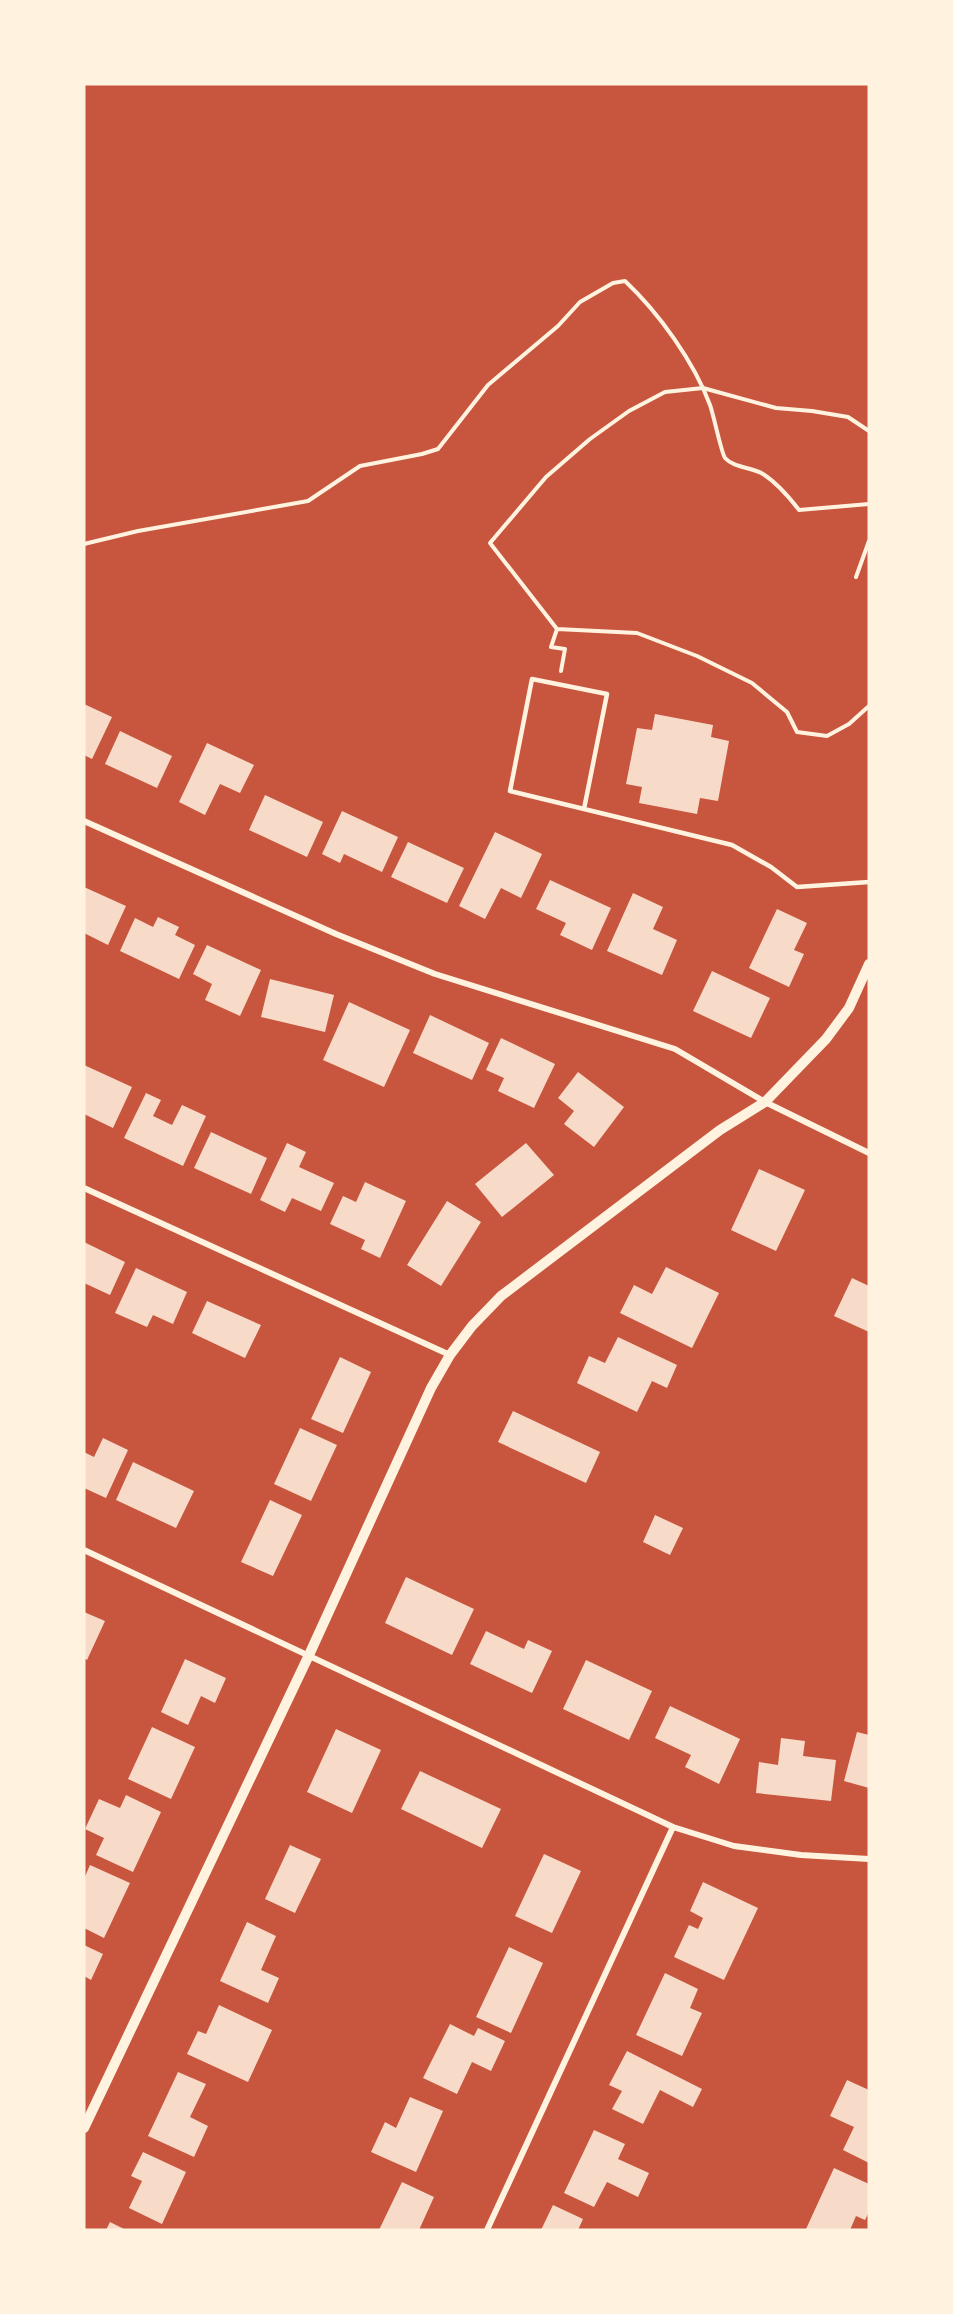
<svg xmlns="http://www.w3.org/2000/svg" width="953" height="2314" font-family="Literata,serif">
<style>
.building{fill:#f7dbc8}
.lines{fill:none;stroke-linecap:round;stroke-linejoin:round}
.path{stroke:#fff3e0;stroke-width:4}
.service{stroke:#fff3e0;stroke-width:4.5}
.minor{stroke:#fff3e0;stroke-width:6}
.tertiary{stroke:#fff3e0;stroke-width:10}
</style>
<rect width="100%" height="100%" fill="#c8553d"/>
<path class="building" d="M 84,704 L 112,717 L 92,759 L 84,755 Z
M 655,714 L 713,725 L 711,737 L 729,741 L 718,801 L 700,798 L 697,814 L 639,803 L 642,787 L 626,784 L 637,728 L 652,730 Z
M 120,731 L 172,756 L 157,788 L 105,764 Z
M 207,743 L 254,765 L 240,793 L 220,784 L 205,815 L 179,802 Z
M 265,795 L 323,822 L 307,857 L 249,830 Z
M 342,811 L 398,837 L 382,872 L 344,854 L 340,863 L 322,854 Z
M 495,832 L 542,854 L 521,898 L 501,888 L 485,919 L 459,906 Z
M 408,842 L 464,868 L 447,903 L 391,877 Z
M 550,880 L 611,908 L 592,950 L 560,935 L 566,923 L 536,909 Z
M 84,887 L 126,906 L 108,945 L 84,933 Z
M 633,893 L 663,907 L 653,929 L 677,940 L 662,975 L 607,951 Z
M 777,909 L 807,923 L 794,950 L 804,954 L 789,987 L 749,968 Z
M 158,917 L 179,927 L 175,935 L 195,945 L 179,979 L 120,951 L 135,918 L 153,927 Z
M 207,945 L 261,970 L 240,1016 L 205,1000 L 212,984 L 193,974 Z
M 712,971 L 770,998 L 751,1038 L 693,1011 Z
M 270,979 L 334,995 L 325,1032 L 261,1017 Z
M 349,1002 L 410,1030 L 384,1087 L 323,1060 Z
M 430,1015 L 489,1043 L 472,1080 L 413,1053 Z
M 501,1038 L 555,1064 L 534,1108 L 498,1091 L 504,1078 L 486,1070 Z
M 84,1065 L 132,1087 L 113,1128 L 84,1114 Z
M 578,1072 L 624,1107 L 594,1147 L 564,1124 L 574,1111 L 558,1098 Z
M 146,1093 L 161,1100 L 153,1116 L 172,1125 L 182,1105 L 206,1116 L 183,1166 L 124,1138 Z
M 211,1132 L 267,1158 L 251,1194 L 194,1168 Z
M 287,1143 L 306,1152 L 299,1167 L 334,1183 L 321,1211 L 292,1198 L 285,1212 L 260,1200 Z
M 526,1143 L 554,1175 L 502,1217 L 475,1184 Z
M 759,1169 L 805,1190 L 776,1251 L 731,1230 Z
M 365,1182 L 406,1201 L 380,1258 L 361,1249 L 365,1240 L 330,1224 L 343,1196 L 356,1202 Z
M 447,1201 L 481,1222 L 441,1286 L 407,1265 Z
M 84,1242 L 125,1262 L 110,1295 L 84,1283 Z
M 666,1267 L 719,1293 L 692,1348 L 620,1313 L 634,1285 L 652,1294 Z
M 136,1268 L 187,1292 L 173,1324 L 153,1315 L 147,1327 L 115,1313 Z
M 852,1278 L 869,1286 L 869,1332 L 834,1316 Z
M 207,1301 L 261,1325 L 245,1358 L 192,1333 Z
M 618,1337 L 677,1365 L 667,1388 L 652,1381 L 637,1412 L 577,1383 L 589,1356 L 605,1363 Z
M 340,1357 L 371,1372 L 343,1433 L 311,1419 Z
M 513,1411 L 600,1452 L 586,1483 L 498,1442 Z
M 300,1428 L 337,1445 L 311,1501 L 274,1484 Z
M 103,1438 L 128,1450 L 106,1498 L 84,1488 L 84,1452 L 94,1457 Z
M 133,1462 L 194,1491 L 176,1528 L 116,1500 Z
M 270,1500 L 302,1515 L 273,1576 L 241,1562 Z
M 655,1515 L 683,1528 L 670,1555 L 643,1542 Z
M 406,1577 L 474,1609 L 452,1655 L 385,1623 Z
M 84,1612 L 105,1621 L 87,1660 L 84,1658 Z
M 486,1631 L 524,1649 L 528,1640 L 552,1651 L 532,1693 L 470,1664 Z
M 185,1659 L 226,1678 L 215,1703 L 201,1696 L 188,1725 L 161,1712 Z
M 586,1660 L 652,1691 L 629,1740 L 563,1709 Z
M 670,1706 L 740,1739 L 719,1784 L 685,1767 L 691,1755 L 655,1738 Z
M 152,1727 L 195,1747 L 171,1799 L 128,1779 Z
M 336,1729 L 381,1750 L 352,1813 L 307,1792 Z
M 857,1732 L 869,1735 L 869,1788 L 844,1781 Z
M 781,1738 L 805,1741 L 803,1756 L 836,1760 L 831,1801 L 756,1793 L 759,1762 L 778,1765 Z
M 420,1771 L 501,1809 L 482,1848 L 401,1809 Z
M 126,1795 L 161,1812 L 133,1872 L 96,1855 L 104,1838 L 85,1829 L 99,1799 L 120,1808 Z
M 290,1845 L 321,1859 L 295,1913 L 265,1899 Z
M 544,1854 L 581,1871 L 552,1933 L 515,1916 Z
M 90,1865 L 130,1883 L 104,1938 L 84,1928 L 84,1879 Z
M 703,1882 L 758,1908 L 724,1980 L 674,1957 L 689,1925 L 698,1929 L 703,1918 L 690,1911 Z
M 247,1922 L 276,1936 L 261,1970 L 279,1978 L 268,2003 L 220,1981 Z
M 84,1945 L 103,1954 L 91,1980 L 84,1976 Z
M 509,1947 L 543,1963 L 511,2033 L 476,2017 Z
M 665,1973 L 698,1989 L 690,2008 L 702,2013 L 682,2056 L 636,2035 Z
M 219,2005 L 272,2030 L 248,2082 L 187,2054 L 198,2031 L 206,2034 Z
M 450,2024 L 474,2036 L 478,2028 L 505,2041 L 491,2071 L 472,2062 L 457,2094 L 423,2078 Z
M 627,2051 L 702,2089 L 693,2107 L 660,2090 L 643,2124 L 612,2109 L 622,2091 L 609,2085 Z
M 178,2072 L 206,2084 L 190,2117 L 208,2126 L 194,2157 L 148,2136 Z
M 847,2080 L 869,2090 L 869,2163 L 843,2150 L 854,2127 L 830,2116 Z
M 410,2097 L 443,2111 L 416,2172 L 371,2152 L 385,2122 L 396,2128 Z
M 594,2130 L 625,2144 L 618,2159 L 649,2173 L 638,2197 L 607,2182 L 594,2207 L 564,2193 Z
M 143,2152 L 186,2172 L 162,2224 L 129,2208 L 142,2181 L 131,2176 Z
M 834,2168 L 869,2184 L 869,2212 L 865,2220 L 856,2216 L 850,2230 L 808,2230 L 806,2229 Z
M 402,2182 L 434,2197 L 419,2230 L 379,2230 Z
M 553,2205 L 583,2219 L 578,2230 L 541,2230 Z
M 110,2222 L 126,2230 L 106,2230 Z"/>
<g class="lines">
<path class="path" d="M 84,544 L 138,531 L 308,501 L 360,466 L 422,454 L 438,449 L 488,385 L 558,326 L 580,302 L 613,283 L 625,281 C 659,313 694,362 710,405 C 714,416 721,452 725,458 C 734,468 751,467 763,474 C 777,483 789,497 799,510 L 869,504
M 856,577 L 869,541
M 557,629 L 490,543 L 546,477 L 590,439 L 629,411 L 665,392 L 703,388 L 776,408 L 812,411 L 848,417 L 869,431
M 561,671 L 565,649 L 551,647 L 557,629 L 637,633 L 697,656 L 752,683 L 787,712 L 797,732 L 827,736 L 849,724 L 869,706"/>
<path class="service" d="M 584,809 L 607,694 L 532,679 L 510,791 L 732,845 L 771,867 L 797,887 L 869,882"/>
<path class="minor" d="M 84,821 L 336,934 L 435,974 L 675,1049 L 765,1102 L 869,1153
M 84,1188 L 450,1355
M 84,1550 L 673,1827 L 734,1846 L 801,1855 L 869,1859
M 487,2230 L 673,1827"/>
<path class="tertiary" d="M 84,2128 L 309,1655 L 431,1388 L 450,1355 L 472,1326 L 501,1296 L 720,1130 L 765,1102 L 826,1039 L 849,1008 L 869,964"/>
</g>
<rect width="953" height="2314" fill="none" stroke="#fff3e0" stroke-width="171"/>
</svg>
